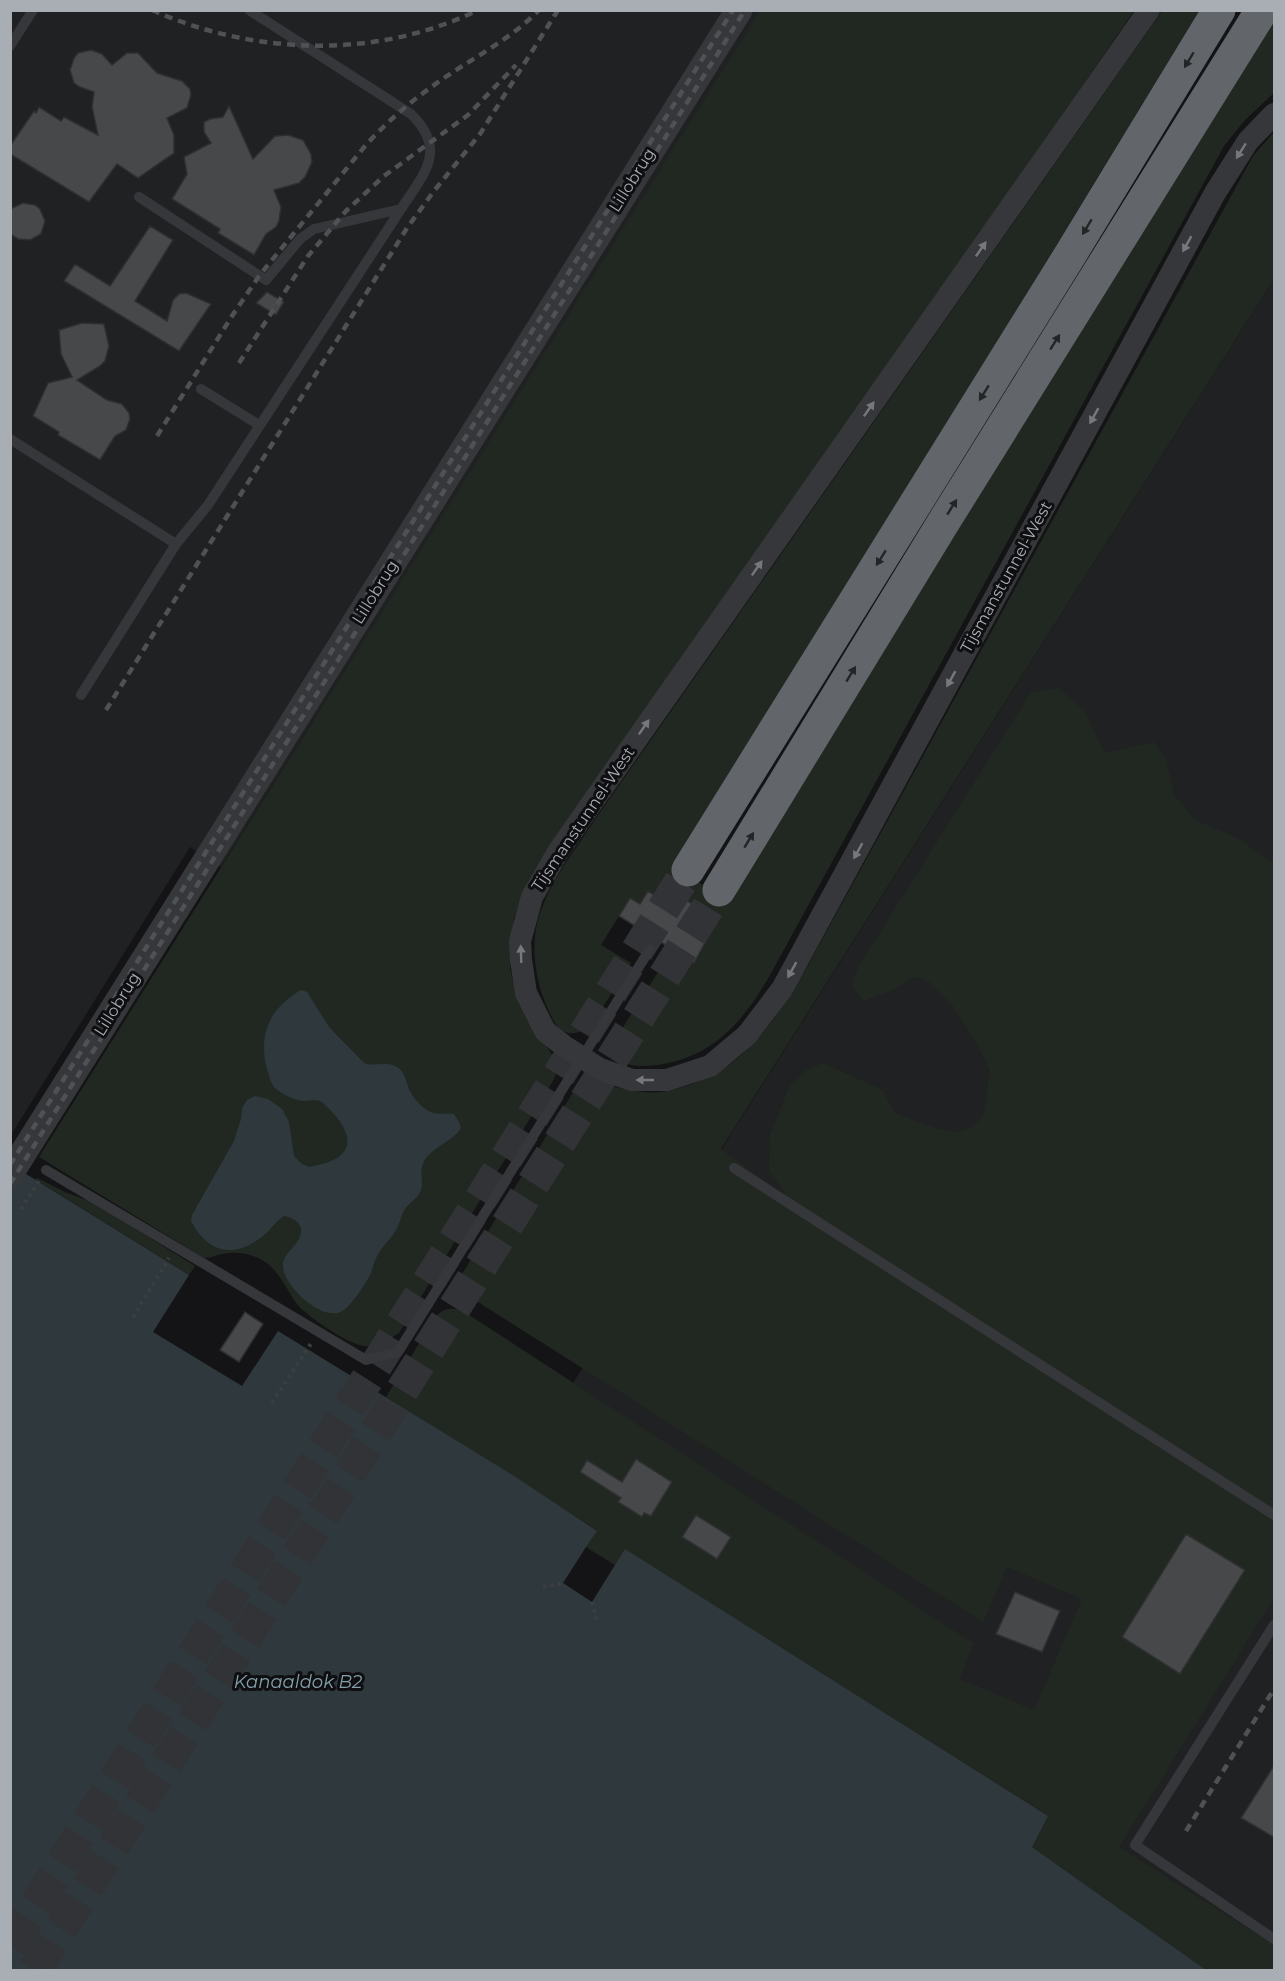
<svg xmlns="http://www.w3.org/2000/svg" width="1285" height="1981" font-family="Montserrat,sans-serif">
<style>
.built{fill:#202122}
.green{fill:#212821}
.water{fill:#2f393d}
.pier{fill:#141416}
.building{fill:#46484a;stroke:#2e2f31;stroke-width:1.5}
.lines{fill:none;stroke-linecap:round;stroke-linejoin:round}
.motorway-tunnel{stroke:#323336;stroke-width:33;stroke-dasharray:33 16;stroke-linecap:butt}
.path{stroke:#3c3e41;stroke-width:4;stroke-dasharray:3 4.5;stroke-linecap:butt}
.service{stroke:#36373a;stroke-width:10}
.minor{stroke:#36373a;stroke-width:22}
.tertiary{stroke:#36373a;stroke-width:27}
.motorway{stroke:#62666a;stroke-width:33}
.rail{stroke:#4f5255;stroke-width:4.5;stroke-dasharray:8 6;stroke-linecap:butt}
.oneway{fill:#242527}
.oneway2{fill:#75787d}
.labels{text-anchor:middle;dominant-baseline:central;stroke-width:6;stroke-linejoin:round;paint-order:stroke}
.street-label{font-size:16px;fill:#a8aeb4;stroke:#0f0f11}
.water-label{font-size:18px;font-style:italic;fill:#83a1ab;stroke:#0f0f11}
</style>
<rect width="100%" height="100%" fill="#141416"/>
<path class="built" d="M 11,11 L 762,11 L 221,867 L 190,847 L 11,1135 Z
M 1274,279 L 1274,1970 L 1206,1970 L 514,1476 Z"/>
<path class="green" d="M 760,11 L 1134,11 L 528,885 L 514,918 L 510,969 L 519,1003 L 556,1061 L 557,1071 L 554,1079 L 399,1333 C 389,1339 378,1347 365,1346 C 349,1345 306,1316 296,1303 C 286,1288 278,1269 262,1260 C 249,1253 236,1251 222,1254 C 216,1255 211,1258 204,1258 L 39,1157 Z
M 1162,11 L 1199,11 L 676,869 L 722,896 L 1274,20 L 1274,93 L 1245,120 L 1224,146 L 769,977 C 745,1018 717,1053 668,1063 C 656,1066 644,1067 631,1065 C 623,1063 614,1058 606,1054 L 672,950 L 694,963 L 718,919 L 684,899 L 677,910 L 648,892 L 640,904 L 630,898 L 601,945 L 631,963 L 590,1027 C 577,1035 564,1037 555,1023 C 536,990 527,944 542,908 C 553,877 576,849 594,821 Z
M 1274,132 L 1274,279 L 721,1149 L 789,1199 L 769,1170 L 770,1135 L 789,1087 L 807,1069 L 823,1063 L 883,1090 L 894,1113 C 911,1118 947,1136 963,1131 C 970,1129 977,1122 983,1117 L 990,1071 L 975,1040 L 952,1005 L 928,981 L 915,977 L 893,990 L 864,1001 L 852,987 L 857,969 L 1031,692 L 1059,688 L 1085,711 L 1105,753 L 1154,742 L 1165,757 L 1175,796 L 1196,820 L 1241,840 L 1266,859 L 1274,861 L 1274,1598 L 1119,1847 L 1274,1945 L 1274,1970 L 1206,1970 L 1032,1847 L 1048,1815 L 625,1550 L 615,1565 L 586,1547 L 597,1530 L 386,1397 L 436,1316 C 444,1308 452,1307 463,1311 L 973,1643 L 960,1679 L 1034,1710 L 1082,1599 L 1007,1567 L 983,1622 L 470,1297 L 461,1289 L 459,1283 L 462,1274 L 572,1094 C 577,1089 583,1081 590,1081 C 595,1080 603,1084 608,1085 C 627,1090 648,1095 667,1091 C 740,1077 771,1026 807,967 L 1253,156 Z
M 37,1178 L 65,1192 L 94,1203 L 195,1266 L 189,1275 L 35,1179 Z"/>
<path class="water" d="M 301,990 L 307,992 L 329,1027 L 364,1063 C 374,1067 386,1061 395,1066 C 407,1072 405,1083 411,1093 C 414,1099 424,1110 431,1112 C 438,1115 447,1113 454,1114 L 459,1122 L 461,1128 C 451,1143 433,1146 424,1161 C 418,1173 425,1183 420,1192 C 417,1199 409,1203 405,1209 C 401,1215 400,1223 396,1230 C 391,1239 382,1246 377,1256 C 374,1261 373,1267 371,1273 C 366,1283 353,1303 344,1310 C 325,1325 282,1286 283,1265 C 283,1252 303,1243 301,1229 C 300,1221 291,1217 284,1216 C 276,1221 271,1229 264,1235 C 235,1259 208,1254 191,1221 L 192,1215 L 234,1141 L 241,1119 L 242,1108 L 247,1100 L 255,1096 L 268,1099 L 282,1109 L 289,1122 L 294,1156 L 302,1164 L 309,1167 C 318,1165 334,1162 341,1155 C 359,1138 335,1114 322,1102 C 315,1099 310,1101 304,1101 C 294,1100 281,1094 274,1087 C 270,1081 268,1072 266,1065 C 259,1031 271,1008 301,990 Z
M 10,1164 L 189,1275 L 153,1332 L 242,1386 L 278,1331 L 514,1476 L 597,1531 L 586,1547 L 615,1565 L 625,1549 L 1048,1816 L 1032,1847 L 1206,1970 L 11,1970 Z"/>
<path class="pier" d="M 586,1547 L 615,1565 L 592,1602 L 563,1583 Z"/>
<path class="building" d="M 91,50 L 102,54 L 112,65 L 127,53 L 138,53 L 157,73 L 182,81 L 190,89 L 191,95 L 187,108 L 167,118 L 174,135 L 174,153 L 138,178 L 117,164 L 89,202 L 10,154 L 10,146 L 34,111 L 36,113 L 39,107 L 61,121 L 64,117 L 98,135 L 92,107 L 94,92 L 80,87 L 74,83 L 70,70 L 74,58 L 78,53 Z
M 229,106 L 253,159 L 275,136 L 288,135 L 303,140 L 311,154 L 312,162 L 305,177 L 299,183 L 274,190 L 281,207 L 279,221 L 276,227 L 266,234 L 254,255 L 218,233 L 220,229 L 172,199 L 187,174 L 184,157 L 211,143 L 204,132 L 204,122 L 210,119 L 223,117 Z
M 23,203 L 35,205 L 40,209 L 45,221 L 41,234 L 30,240 L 18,239 L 10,234 L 10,209 Z
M 150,226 L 173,240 L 135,301 L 167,321 L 173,300 L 179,294 L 186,293 L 211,304 L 179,351 L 64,281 L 75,264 L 110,286 Z
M 267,292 L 284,302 L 276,315 L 256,303 Z
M 82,323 L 104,324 L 109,346 L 105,361 L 100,366 L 77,380 L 107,400 L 122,404 L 129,413 L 130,419 L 126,430 L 115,436 L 100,460 L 58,435 L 59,432 L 33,416 L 48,383 L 72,377 L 61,354 L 59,330 Z
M 648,891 L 677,910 L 684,899 L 718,919 L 694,963 L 619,916 L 630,898 L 640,904 Z
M 245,1312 L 263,1324 L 239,1362 L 220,1350 Z
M 636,1459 L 672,1482 L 651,1516 L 644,1513 L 642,1517 L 618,1502 L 621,1498 L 580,1472 L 587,1460 L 622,1482 Z
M 696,1515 L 731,1537 L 717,1559 L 682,1537 Z
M 1186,1534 L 1245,1570 L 1180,1674 L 1122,1637 Z
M 1015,1592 L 1060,1611 L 1042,1652 L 996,1634 Z
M 1275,1764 L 1275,1838 L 1241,1818 Z"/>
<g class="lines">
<path class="motorway-tunnel" d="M 10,1946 L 688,870
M 35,1970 L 719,890"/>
<path class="path" d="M 21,1209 L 39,1181
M 133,1317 L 169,1258
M 272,1403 L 312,1342
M 543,1587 L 563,1583
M 592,1602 L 598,1624"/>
<path class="service" d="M 10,46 L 33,10
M 139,197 L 266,280 L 300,239 L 314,229 L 401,209
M 201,389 L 259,425
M 10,439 L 176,544
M 81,695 L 176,544 L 208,505 L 401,209 C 424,174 448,150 411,114 L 249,10
M 734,1168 L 1274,1515
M 46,1170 L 366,1360 L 398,1352 L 650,949
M 1274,1625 L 1135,1845 L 1274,1939"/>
<path class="minor" d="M 1149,10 L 587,810 L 558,852 L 532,897 L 520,941 L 521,960 L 526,993 L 545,1031 L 564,1046 L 600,1069 L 632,1080 L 667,1080 L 710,1066 L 747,1035 L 782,989 L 1215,193 L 1248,141 L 1274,114"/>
<path class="tertiary" d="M 10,1174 L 739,10"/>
<path class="motorway" d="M 688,870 L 1070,255 L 1219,10
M 719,890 L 943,523 L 1262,10"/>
<path class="rail" d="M 152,10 C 253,55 376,60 478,10
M 239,363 L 308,256 L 346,211 L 384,176 L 468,115 L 516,65
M 157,436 L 232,316 L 259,276 L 365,146 C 391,117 421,93 453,72 C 482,53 514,36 539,10
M 106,710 L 407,228 L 434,191 L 480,134 L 558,10
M 10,1165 L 733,10
M 10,1184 L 745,10
M 1186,1831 L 1274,1689"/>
</g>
<defs><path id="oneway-solid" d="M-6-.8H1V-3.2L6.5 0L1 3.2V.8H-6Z" transform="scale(1.5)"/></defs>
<g class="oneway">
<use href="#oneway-solid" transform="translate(1189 60) rotate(121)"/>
<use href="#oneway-solid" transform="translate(1087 227) rotate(121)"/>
<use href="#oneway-solid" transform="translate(1055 342) rotate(-58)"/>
<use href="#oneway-solid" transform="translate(984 393) rotate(122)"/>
<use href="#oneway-solid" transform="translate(952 507) rotate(-58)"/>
<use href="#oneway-solid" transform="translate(881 558) rotate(122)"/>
<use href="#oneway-solid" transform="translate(851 674) rotate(-59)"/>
<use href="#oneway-solid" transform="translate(749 840) rotate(-59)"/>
</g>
<g class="oneway2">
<use href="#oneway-solid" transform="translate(1241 151) rotate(122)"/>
<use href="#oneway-solid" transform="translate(1187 244) rotate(119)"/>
<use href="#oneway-solid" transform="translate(981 249) rotate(-55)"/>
<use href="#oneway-solid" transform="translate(869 409) rotate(-55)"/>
<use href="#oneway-solid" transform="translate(1094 416) rotate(119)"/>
<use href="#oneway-solid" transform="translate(757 568) rotate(-55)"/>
<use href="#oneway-solid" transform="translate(951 679) rotate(119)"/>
<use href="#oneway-solid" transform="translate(644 727) rotate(-55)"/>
<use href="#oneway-solid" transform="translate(858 851) rotate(119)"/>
<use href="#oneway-solid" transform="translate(521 954) rotate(-92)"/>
<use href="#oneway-solid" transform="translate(792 970) rotate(119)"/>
<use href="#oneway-solid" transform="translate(645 1080) rotate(-180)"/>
</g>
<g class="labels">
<g class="street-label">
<text transform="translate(632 180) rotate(-58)">Lillobrug</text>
<text transform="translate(1006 577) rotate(-61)">Tijsmanstunnel-West</text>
<text transform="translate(375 592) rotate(-58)">Lillobrug</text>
<text transform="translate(583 819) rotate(-56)">Tijsmanstunnel-West</text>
<text transform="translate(117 1004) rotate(-58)">Lillobrug</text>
</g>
<g class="water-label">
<text x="298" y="1682">Kanaaldok B2</text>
</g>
</g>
<rect width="1285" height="1981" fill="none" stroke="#a8aeb4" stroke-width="24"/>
</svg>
